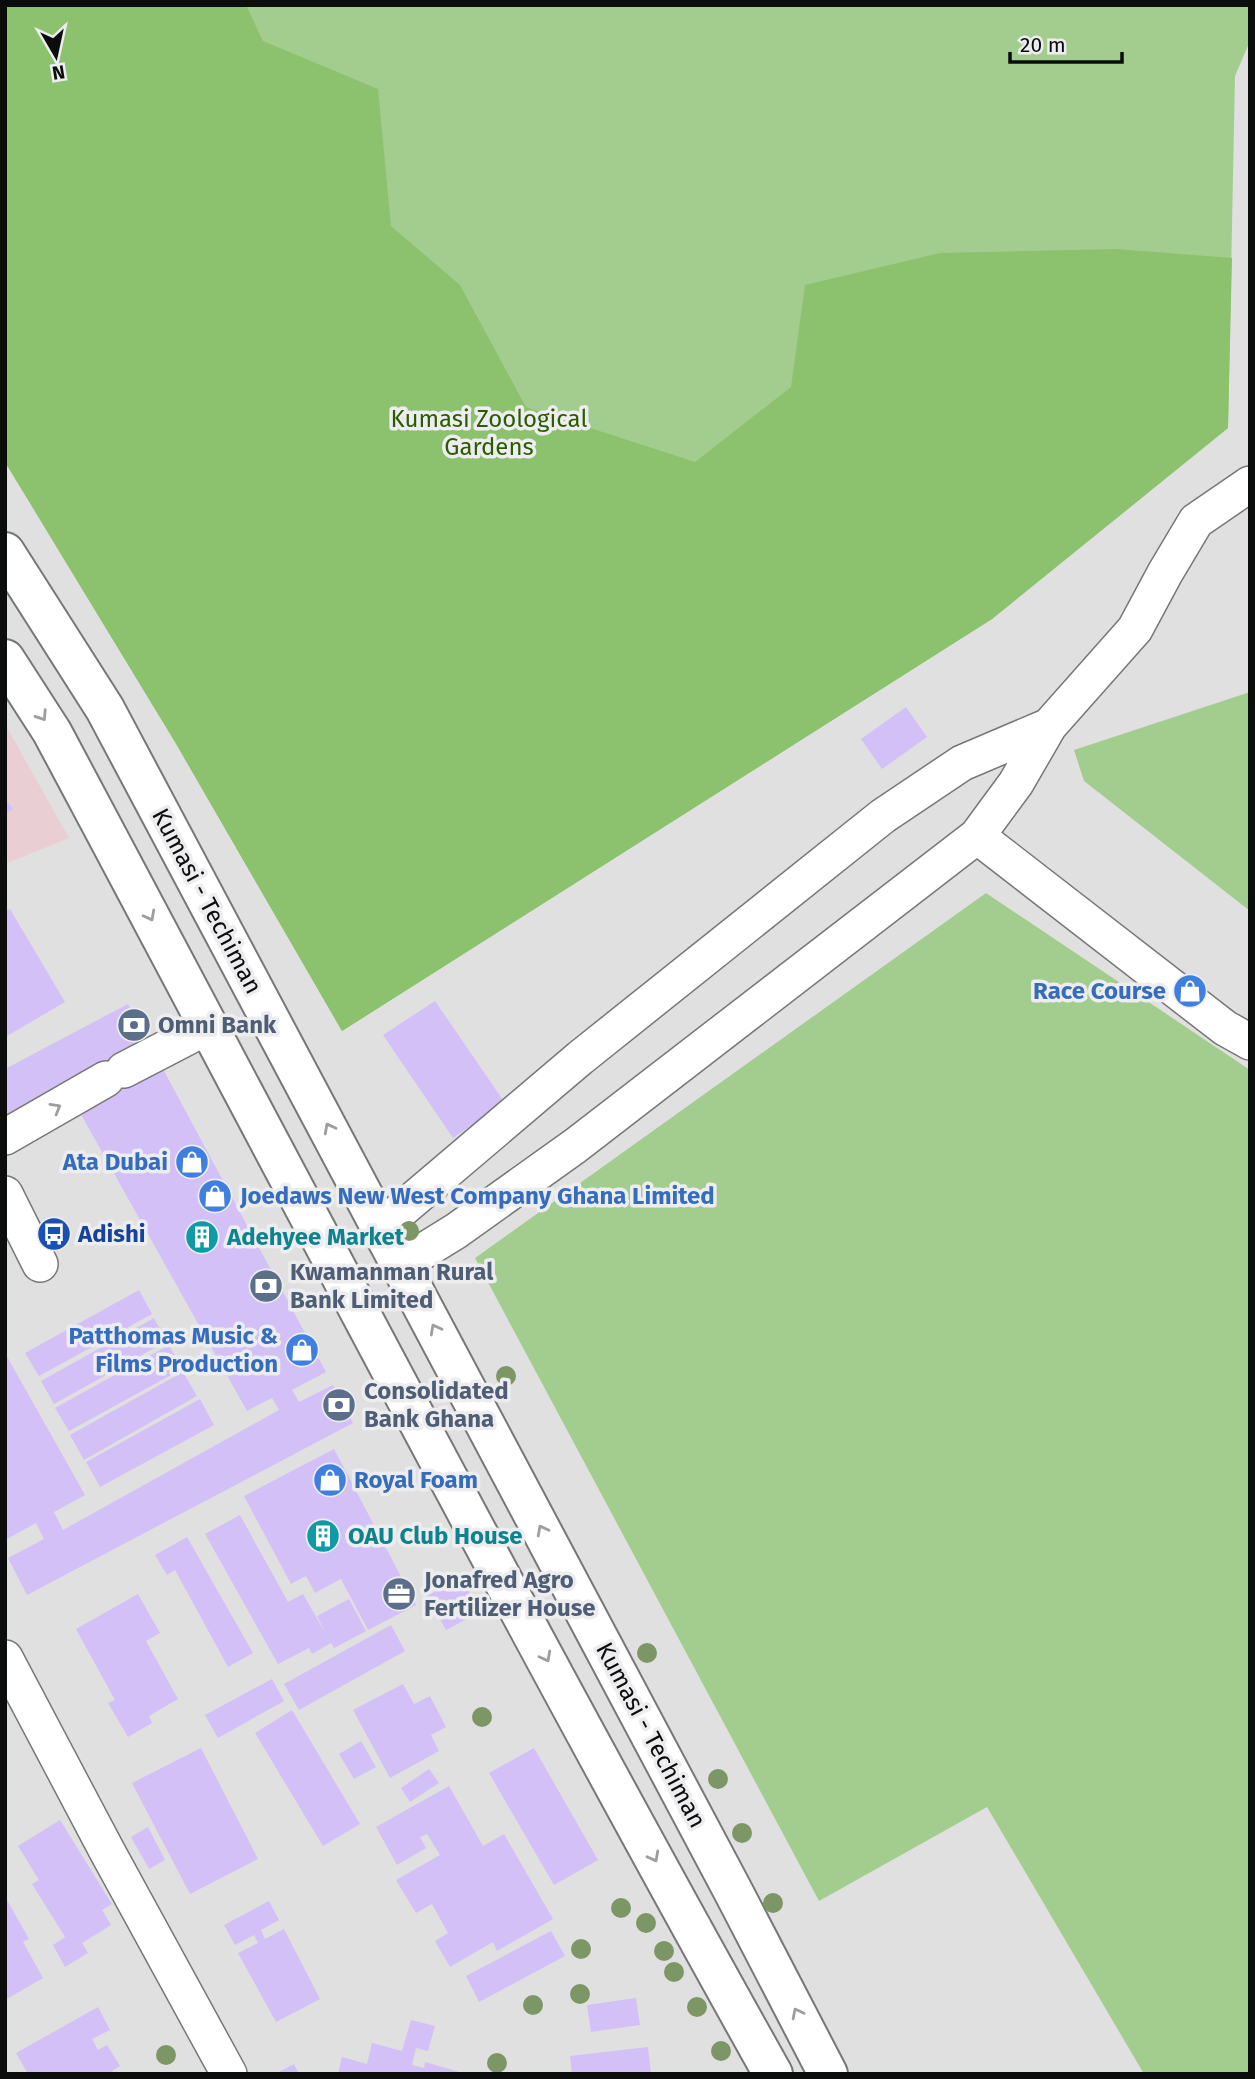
<svg xmlns="http://www.w3.org/2000/svg" width="1255" height="2079" font-family="'Fira Sans',sans-serif">
<style>
.medical{fill:#e9cfd4}
.green{fill:#a3cd8e}
.forest{fill:#8cc26e}
.building{fill:#d2c0f6}
.lines{fill:none;stroke-linecap:round;stroke-linejoin:round}
.minor-casing{stroke:#777778;stroke-width:38}
.major-casing{stroke:#777778;stroke-width:42}
.minor{stroke:#fff;stroke-width:35}
.major{stroke:#fff;stroke-width:38}
.tree{fill:#7c9765}
.oneway{stroke:#9d9e9e}
.labels{text-anchor:middle;dominant-baseline:central;stroke-width:7;stroke-linejoin:round;paint-order:stroke}
.park-label{font-size:24px;fill:#2b5c00;stroke:#ededef}
.street-label{font-size:24px;fill:#0b0c0c;stroke:#ededef}
.shop-label{font-size:24px;font-weight:bold;fill:#366cbe;stroke:#ededef;text-anchor:end}
.service-label{font-size:24px;font-weight:bold;fill:#4e5e75;stroke:#ededef;text-anchor:start}
.transit-label{font-size:24px;font-weight:bold;fill:#164399;stroke:#ededef;text-anchor:start}
.culture-label{font-size:24px;font-weight:bold;fill:#0d838f;stroke:#ededef;text-anchor:start}
</style>
<rect width="100%" height="100%" fill="#e0e0e1"/>
<path class="medical" d="M 5,724 L 69,838 L 5,864 Z"/>
<path class="green" d="M 5,5 L 1250,5 L 1250,41 L 1235,76 L 1228,428 L 992,619 L 342,1031 L 175,742 L 5,462 Z
M 1250,692 L 1250,911 L 1084,781 L 1074,750 Z
M 986,893 L 1250,1070 L 1250,2074 L 1144,2074 L 987,1807 L 819,1901 L 475,1258 Z"/>
<path class="forest" d="M 5,5 L 246,5 L 263,41 L 378,89 L 391,226 L 460,285 L 526,407 L 695,462 L 791,387 L 805,285 L 940,253 L 1116,249 L 1232,258 L 1228,428 L 992,619 L 342,1031 L 175,742 L 5,462 Z"/>
<path class="building" d="M 906,707 L 927,737 L 882,769 L 861,739 Z
M 5,799 L 13,809 L 5,814 Z
M 10,909 L 65,1002 L 7,1036 L 5,911 Z
M 435,1001 L 505,1103 L 453,1138 L 383,1035 Z
M 128,1004 L 326,1372 L 292,1390 L 299,1402 L 333,1385 L 353,1423 L 27,1595 L 8,1558 L 44,1539 L 36,1523 L 5,1540 L 5,1353 L 85,1495 L 54,1512 L 63,1530 L 279,1410 L 272,1398 L 247,1411 L 78,1109 L 5,1122 L 5,1069 Z
M 139,1290 L 152,1314 L 39,1376 L 25,1353 Z
M 154,1318 L 167,1341 L 54,1404 L 41,1381 Z
M 169,1345 L 182,1369 L 69,1431 L 55,1408 Z
M 183,1372 L 197,1396 L 84,1460 L 70,1435 Z
M 200,1399 L 214,1425 L 100,1487 L 86,1462 Z
M 334,1449 L 416,1605 L 368,1630 L 341,1579 L 315,1593 L 306,1576 L 291,1584 L 244,1496 Z
M 240,1515 L 288,1602 L 303,1594 L 327,1636 L 317,1616 L 349,1599 L 366,1631 L 334,1648 L 331,1643 L 312,1654 L 309,1648 L 278,1664 L 205,1534 Z
M 187,1537 L 253,1653 L 228,1667 L 175,1570 L 167,1575 L 155,1555 Z
M 461,1577 L 480,1612 L 446,1630 L 427,1596 Z
M 138,1594 L 160,1633 L 146,1641 L 178,1699 L 149,1716 L 152,1723 L 128,1737 L 108,1703 L 115,1700 L 76,1629 Z
M 391,1625 L 405,1651 L 299,1710 L 284,1684 Z
M 272,1679 L 284,1701 L 218,1738 L 205,1715 Z
M 403,1684 L 414,1704 L 430,1696 L 446,1727 L 431,1735 L 439,1751 L 390,1778 L 353,1710 Z
M 292,1710 L 360,1824 L 323,1846 L 255,1733 Z
M 361,1741 L 376,1767 L 354,1779 L 339,1754 Z
M 201,1748 L 258,1859 L 190,1894 L 132,1783 Z
M 534,1748 L 598,1860 L 554,1885 L 489,1773 Z
M 429,1769 L 439,1783 L 410,1802 L 401,1788 Z
M 449,1786 L 483,1846 L 504,1834 L 553,1919 L 497,1951 L 493,1942 L 450,1967 L 435,1941 L 448,1933 L 432,1904 L 416,1913 L 396,1880 L 440,1855 L 427,1834 L 420,1837 L 426,1848 L 397,1865 L 376,1827 Z
M 60,1820 L 112,1904 L 102,1910 L 111,1925 L 82,1943 L 88,1953 L 65,1967 L 53,1945 L 65,1937 L 32,1884 L 39,1880 L 18,1846 Z
M 148,1827 L 165,1860 L 149,1869 L 131,1837 Z
M 7,1900 L 29,1939 L 23,1942 L 43,1978 L 5,2000 L 5,1901 Z
M 269,1901 L 279,1920 L 261,1930 L 265,1939 L 284,1929 L 320,1999 L 276,2022 L 238,1953 L 258,1943 L 254,1935 L 235,1945 L 224,1925 Z
M 551,1931 L 565,1956 L 479,2002 L 466,1976 Z
M 636,1998 L 640,2025 L 591,2032 L 587,2005 Z
M 98,2007 L 110,2030 L 92,2039 L 98,2050 L 107,2045 L 120,2066 L 112,2071 L 113,2074 L 28,2074 L 16,2053 Z
M 411,2020 L 435,2026 L 428,2051 L 416,2048 L 412,2065 L 424,2068 L 425,2062 L 466,2074 L 338,2074 L 342,2057 L 367,2064 L 372,2043 L 402,2051 Z
M 648,2047 L 651,2074 L 572,2074 L 570,2056 Z
M 294,2064 L 299,2074 L 275,2074 Z"/>
<g class="lines">
<g class="minor-casing">
<path id="minor" d="M 977,836 L 1225,1028 L 1250,1042
M 124,1070 L 209,1026
M 5,1137 L 106,1079
M 5,1194 L 40,1264
M 381,1227 L 580,1058 L 883,816 L 962,763 L 1049,726
M 401,1265 L 456,1231 L 575,1146 L 977,836 L 1016,783 L 1049,726 L 1135,629 L 1165,573 L 1196,521 L 1250,484
M 5,1658 L 107,1851 L 229,2074"/>
</g>
<g class="major-casing">
<path id="major" d="M 5,552 L 105,709 L 733,1891 L 828,2074
M 5,659 L 52,732 C 291,1180 525,1631 773,2074"/>
</g>
<use href="#minor" class="minor"/>
<use href="#major" class="major"/>
</g>
<g class="tree">
<circle cx="409" cy="1231" r="10"/>
<circle cx="506" cy="1376" r="10"/>
<circle cx="647" cy="1653" r="10"/>
<circle cx="482" cy="1717" r="10"/>
<circle cx="718" cy="1779" r="10"/>
<circle cx="742" cy="1833" r="10"/>
<circle cx="773" cy="1903" r="10"/>
<circle cx="621" cy="1908" r="10"/>
<circle cx="646" cy="1923" r="10"/>
<circle cx="581" cy="1949" r="10"/>
<circle cx="664" cy="1951" r="10"/>
<circle cx="674" cy="1972" r="10"/>
<circle cx="580" cy="1994" r="10"/>
<circle cx="533" cy="2005" r="10"/>
<circle cx="697" cy="2007" r="10"/>
<circle cx="721" cy="2051" r="10"/>
<circle cx="166" cy="2055" r="10"/>
<circle cx="497" cy="2063" r="10"/>
</g>
<defs><path id="oneway-chevron" d="M-2-3.5L2.5 0L-2 3.5" fill="none" stroke-width="1.6" stroke-linecap="round" stroke-linejoin="round" transform="scale(1.75)"/></defs>
<g class="oneway">
<use href="#oneway-chevron" transform="translate(42 716) rotate(57)"/>
<use href="#oneway-chevron" transform="translate(150 916) rotate(62)"/>
<use href="#oneway-chevron" transform="translate(56 1108) rotate(-30)"/>
<use href="#oneway-chevron" transform="translate(329 1128) rotate(-118)"/>
<use href="#oneway-chevron" transform="translate(435 1329) rotate(-118)"/>
<use href="#oneway-chevron" transform="translate(542 1530) rotate(-118)"/>
<use href="#oneway-chevron" transform="translate(546 1657) rotate(62)"/>
<use href="#oneway-chevron" transform="translate(654 1857) rotate(62)"/>
<use href="#oneway-chevron" transform="translate(797 2013) rotate(-117)"/>
</g>
<defs>
<g id="shop-disc" transform="scale(1.75)"><circle r="9.5" fill="#3f7fe0" stroke="#ededef"/><path d="M-5-2.5h2.3a2.7 3.5 0 0 1 5.4 0H5L5.5 6h-11ZM-1.5-2.5h3a1.5 2.3 0 0 0-3 0Z" fill="#fff"/></g>
<g id="bank-disc" transform="scale(1.75)"><circle r="9.5" fill="#5c6f8a" stroke="#ededef"/><path d="M-6-4H6V4H-6ZM0-2.3a2.3 2.3 0 1 0 0 4.6a2.3 2.3 0 1 0 0-4.6Z" fill="#fff"/></g>
<g id="bus-disc" transform="scale(1.75)"><circle r="9.5" fill="#1a4fb4" stroke="#ededef"/><path d="M-5-6H5V4H4V6H2V4H-2V6H-4V4H-5ZM-3.5-4V0h7V-4ZM-3.5 1.2v1.5H-2V1.2ZM2 1.2v1.5H3.5V1.2Z" fill="#fff"/></g>
<g id="building-disc" transform="scale(1.75)"><circle r="9.5" fill="#0f9aa8" stroke="#ededef"/><path d="M-4-6H4V6H1V3H-1V6H-4ZM-2.5-4.3h1.7v1.8h-1.7ZM.8-4.3h1.7v1.8H.8ZM-2.5-1h1.7V.8h-1.7ZM.8-1h1.7V.8H.8Z" fill="#fff"/></g>
<g id="office-disc" transform="scale(1.75)"><circle r="9.5" fill="#5c6f8a" stroke="#ededef"/><path d="M-6-3h4V-5.5h4V-3h4V5H-6ZM-1-4.5V-3h2v-1.5ZM-6 0V1H6V0Z" fill="#fff"/></g>
</defs>
<g fill-rule="evenodd">
<use href="#shop-disc" x="1190" y="991"/>
<use href="#bank-disc" x="134" y="1025"/>
<use href="#shop-disc" x="192" y="1162"/>
<use href="#shop-disc" x="215" y="1196"/>
<use href="#bus-disc" x="54" y="1234"/>
<use href="#building-disc" x="202" y="1237"/>
<use href="#bank-disc" x="266" y="1286"/>
<use href="#shop-disc" x="302" y="1350"/>
<use href="#bank-disc" x="339" y="1405"/>
<use href="#shop-disc" x="330" y="1480"/>
<use href="#building-disc" x="323" y="1536"/>
<use href="#office-disc" x="399" y="1594"/>
</g>
<g class="labels">
<g class="park-label">
<text x="489" y="419">Kumasi Zoological<tspan x="489" dy="28">Gardens</tspan></text>
</g>
<g class="street-label">
<text transform="translate(207 901) rotate(62)">Kumasi - Techiman</text>
<text transform="translate(651 1735) rotate(62)">Kumasi - Techiman</text>
</g>
<g class="shop-label">
<text x="1166" y="991">Race Course</text>
<text x="168" y="1162">Ata Dubai</text>
<text x="240" y="1196" text-anchor="start">Joedaws New West Company Ghana Limited</text>
<text x="278" y="1336">Patthomas Music &amp;<tspan x="278" dy="28">Films Production</tspan></text>
<text x="354" y="1480" text-anchor="start">Royal Foam</text>
</g>
<g class="service-label">
<text x="158" y="1025">Omni Bank</text>
<text x="290" y="1272">Kwamanman Rural<tspan x="290" dy="28">Bank Limited</tspan></text>
<text x="364" y="1391">Consolidated<tspan x="364" dy="28">Bank Ghana</tspan></text>
<text x="424" y="1580">Jonafred Agro<tspan x="424" dy="28">Fertilizer House</tspan></text>
</g>
<g class="transit-label">
<text x="78" y="1234">Adishi</text>
</g>
<g class="culture-label">
<text x="227" y="1237">Adehyee Market</text>
<text x="348" y="1536">OAU Club House</text>
</g>
</g>
<rect width="1255" height="2079" fill="none" stroke="#0b0c0c" stroke-width="14"/>
<g transform="translate(56 56) rotate(171)" stroke="#ededef" stroke-width="5" paint-order="stroke">
<path d="M0-5L12 26L0 18L-12 26Z" fill="#0b0c0c"/>
<text y="-10" font-size="19" font-weight="bold" text-anchor="middle" fill="#0b0c0c">N</text>
</g>
<path d="M1010 52v10h112v-10" fill="none" stroke="#0b0c0c" stroke-width="3.5"/>
<text x="1020" y="52" font-size="21" fill="#0b0c0c" stroke="#ededef" stroke-width="5" paint-order="stroke">20 m</text>
</svg>
